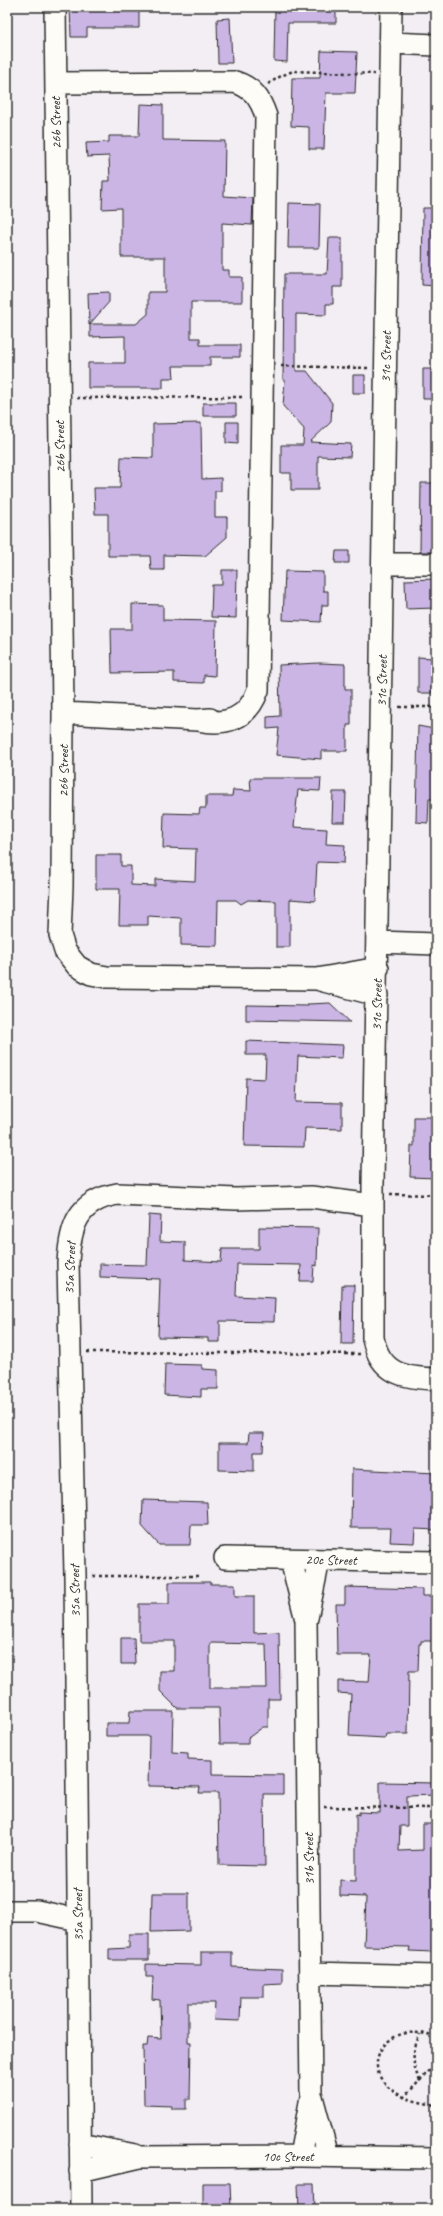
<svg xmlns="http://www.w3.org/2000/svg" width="443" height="2216" font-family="Caveat,sans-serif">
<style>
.building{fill:#cab5e4;stroke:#2b2b2b;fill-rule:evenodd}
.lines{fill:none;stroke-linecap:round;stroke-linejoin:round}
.minor-casing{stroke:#2b2b2b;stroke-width:24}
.path{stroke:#2b2b2b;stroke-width:2.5;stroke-dasharray:3 3;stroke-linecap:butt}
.minor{stroke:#fdfcf7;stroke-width:21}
.labels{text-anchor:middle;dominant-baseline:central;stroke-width:3;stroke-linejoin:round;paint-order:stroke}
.street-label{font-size:14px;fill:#2b2b2b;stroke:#fdfcf7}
</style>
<rect width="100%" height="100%" fill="#f3eef3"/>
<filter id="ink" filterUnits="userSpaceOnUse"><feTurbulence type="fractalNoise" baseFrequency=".025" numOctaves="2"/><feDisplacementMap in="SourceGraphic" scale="8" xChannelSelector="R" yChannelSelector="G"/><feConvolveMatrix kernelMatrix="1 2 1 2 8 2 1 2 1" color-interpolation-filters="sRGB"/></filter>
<g filter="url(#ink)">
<path class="building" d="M 70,7 L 139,7 L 139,28 L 87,28 L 87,37 L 71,37 Z
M 275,7 L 336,7 L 336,23 L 288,23 L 287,62 L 274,61 Z
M 230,18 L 232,63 L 218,63 L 217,19 Z
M 321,51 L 357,52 L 355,93 L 326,93 L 324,149 L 309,149 L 309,127 L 291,126 L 292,78 L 320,78 Z
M 140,104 L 163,105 L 163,140 L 225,141 L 224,196 L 253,198 L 252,225 L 222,223 L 222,270 L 229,270 L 229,277 L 242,277 L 242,302 L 191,302 L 191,338 L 200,338 L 200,345 L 240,345 L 240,357 L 210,357 L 210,366 L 173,366 L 174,378 L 163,378 L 163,388 L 88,388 L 88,363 L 125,363 L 125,336 L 90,337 L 90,324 L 136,324 L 148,314 L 148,292 L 165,292 L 165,257 L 121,257 L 121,208 L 102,209 L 103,181 L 110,181 L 109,156 L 87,157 L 86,143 L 109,142 L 109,136 L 139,136 Z
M 289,203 L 320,204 L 319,248 L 288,248 Z
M 423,208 L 436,208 L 436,286 L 422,285 Z
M 329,238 L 342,238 L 342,287 L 333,287 L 333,304 L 326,304 L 326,315 L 296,314 L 296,371 L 307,371 L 332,403 L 331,422 L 310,442 L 351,444 L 350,457 L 318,456 L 318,490 L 291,490 L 291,473 L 281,473 L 281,445 L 303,445 L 304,429 L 283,406 L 285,380 L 283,380 L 284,274 L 327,274 Z
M 109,292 L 109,302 L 89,325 L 88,293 Z
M 423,369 L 436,369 L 436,399 L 423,399 Z
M 353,375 L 365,375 L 365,393 L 353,393 Z
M 203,403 L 236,403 L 236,416 L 203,416 Z
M 226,422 L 238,422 L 238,444 L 226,443 Z
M 201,423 L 202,479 L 221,478 L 221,491 L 215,491 L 215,517 L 227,517 L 227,537 L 205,556 L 164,555 L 164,570 L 151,570 L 150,556 L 108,556 L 108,514 L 95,514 L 94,488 L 120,488 L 121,457 L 153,458 L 153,424 Z
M 421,483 L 436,483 L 436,552 L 420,552 Z
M 336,551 L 349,551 L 349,563 L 335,563 Z
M 222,570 L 237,570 L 236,618 L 211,617 L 212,585 L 222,585 Z
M 285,571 L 323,572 L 323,591 L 328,591 L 328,605 L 322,605 L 321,622 L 283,620 Z
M 436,579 L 436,608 L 406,609 L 405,580 Z
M 132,604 L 163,605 L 163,620 L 216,621 L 215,676 L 204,675 L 204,683 L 174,682 L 174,672 L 112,673 L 111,629 L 132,629 Z
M 418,657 L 432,658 L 432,693 L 418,693 Z
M 319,663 L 345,664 L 345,689 L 351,689 L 351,725 L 347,725 L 347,751 L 321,751 L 321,759 L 276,755 L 279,728 L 267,729 L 267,717 L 280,716 L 279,665 Z
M 418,726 L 434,729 L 434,741 L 436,742 L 436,799 L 429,799 L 428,823 L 416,822 Z
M 250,778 L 321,778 L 320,791 L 298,790 L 294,827 L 327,829 L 326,844 L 345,845 L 344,863 L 317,862 L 315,901 L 290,899 L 290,947 L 276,947 L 276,901 L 248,900 L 241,904 L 236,900 L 218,900 L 217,946 L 181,945 L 181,918 L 148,916 L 148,925 L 119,925 L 120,889 L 96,889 L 96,855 L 121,855 L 121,866 L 131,866 L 131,885 L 155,886 L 155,879 L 195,881 L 196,849 L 163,848 L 164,813 L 199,814 L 200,808 L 206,808 L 206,796 L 232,796 L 233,790 L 251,791 Z
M 333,792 L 346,792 L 345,822 L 332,822 Z
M 330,1003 L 350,1022 L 246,1020 L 246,1005 L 308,1006 L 308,1004 Z
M 246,1041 L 343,1045 L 342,1058 L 298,1056 L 296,1102 L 342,1103 L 342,1129 L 305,1128 L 304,1147 L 244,1146 L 246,1078 L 265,1079 L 266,1055 L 246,1055 Z
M 414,1117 L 436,1117 L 436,1178 L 410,1177 L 411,1146 L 414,1146 Z
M 149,1215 L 161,1216 L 160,1241 L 185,1242 L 185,1260 L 221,1262 L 222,1249 L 259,1249 L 259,1227 L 318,1228 L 317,1266 L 314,1265 L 313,1281 L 300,1281 L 301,1265 L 237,1264 L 236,1296 L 275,1298 L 274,1322 L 220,1321 L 220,1342 L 208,1342 L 208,1338 L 158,1337 L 160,1279 L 100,1277 L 100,1264 L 147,1265 Z
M 342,1285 L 354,1285 L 353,1344 L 341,1344 Z
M 165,1364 L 202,1365 L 202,1369 L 218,1370 L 218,1389 L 201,1389 L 201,1397 L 164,1395 Z
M 249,1433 L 264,1433 L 263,1452 L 254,1452 L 254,1471 L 219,1470 L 219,1443 L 248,1443 Z
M 352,1469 L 436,1473 L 436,1530 L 415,1529 L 414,1543 L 390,1542 L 391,1528 L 351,1528 Z
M 143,1500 L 207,1502 L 208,1525 L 191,1525 L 190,1545 L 159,1545 L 142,1526 Z
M 169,1582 L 210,1582 L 210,1584 L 235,1584 L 235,1596 L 254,1596 L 254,1633 L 279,1632 L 280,1699 L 268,1699 L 268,1727 L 263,1727 L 248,1738 L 248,1744 L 220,1744 L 219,1708 L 177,1708 L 160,1691 L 160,1671 L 174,1671 L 174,1641 L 139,1641 L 139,1604 L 169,1604 ZM 210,1643 L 266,1644 L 267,1688 L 210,1688 Z
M 345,1587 L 422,1589 L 422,1596 L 436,1596 L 436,1641 L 421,1641 L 421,1644 L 419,1644 L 418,1671 L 409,1671 L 408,1734 L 386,1734 L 385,1738 L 349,1736 L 351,1694 L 338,1693 L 338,1681 L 369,1682 L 371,1655 L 337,1655 L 336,1604 L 345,1604 Z
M 121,1638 L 134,1638 L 135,1664 L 121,1664 Z
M 130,1711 L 173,1711 L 172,1752 L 188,1753 L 188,1759 L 212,1760 L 212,1774 L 283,1775 L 283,1794 L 264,1794 L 265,1866 L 219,1865 L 218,1793 L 199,1793 L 200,1787 L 148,1786 L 149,1736 L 106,1736 L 106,1723 L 129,1723 Z
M 380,1782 L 436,1783 L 436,1795 L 407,1796 L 407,1826 L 400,1826 L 399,1851 L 423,1850 L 423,1824 L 436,1824 L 436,1935 L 433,1935 L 433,1952 L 409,1951 L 410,1947 L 364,1946 L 366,1897 L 340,1896 L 340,1880 L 356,1881 L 356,1814 L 359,1815 L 359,1812 L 380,1813 Z
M 152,1893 L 189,1893 L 189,1931 L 151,1932 Z
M 129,1934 L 149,1934 L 149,1960 L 109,1960 L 109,1949 L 129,1948 Z
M 201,1952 L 232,1952 L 232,1967 L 282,1969 L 282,1983 L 264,1984 L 264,1997 L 241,1997 L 240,2021 L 214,2020 L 215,2003 L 188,2003 L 188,2042 L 191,2042 L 190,2100 L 186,2100 L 186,2109 L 172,2109 L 172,2106 L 144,2105 L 143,2046 L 147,2046 L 148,2038 L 161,2039 L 160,2000 L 152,1999 L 153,1977 L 146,1977 L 146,1964 L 201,1965 Z
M 203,2183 L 230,2183 L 231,2208 L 203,2209 Z
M 298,2184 L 314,2184 L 315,2209 L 299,2209 Z"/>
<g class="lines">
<g class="minor-casing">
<path id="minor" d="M 55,7 L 63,713 L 62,886 L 60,935 L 65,951 L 77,966 L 91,974 L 107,977 L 317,979 L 378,968
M 391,7 L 373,1185 L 373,1338 C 380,1374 404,1378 436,1379
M 390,43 L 436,45
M 56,83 L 235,82 C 253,88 260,98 266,116 L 258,690 C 248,719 226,726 198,720
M 384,564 L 436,564
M 63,713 L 198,720 L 210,719
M 378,942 L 436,944
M 320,980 L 377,995
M 225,1558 L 436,1562
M 291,1560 L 306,1620 L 311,2097 L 300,2156
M 307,1618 L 319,1560
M 7,1911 L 37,1911 L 78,1920
M 310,1973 L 436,1976
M 312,2097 L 328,2156
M 80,2144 L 135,2155
M 80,2171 L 140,2157 L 300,2156 L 436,2158
M 81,2209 L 75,1575 L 68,1263 C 70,1227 77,1201 117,1194 L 236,1199 L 311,1197 L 373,1205"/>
</g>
<path class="path" d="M 268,84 L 281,76 L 293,71 L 374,74
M 281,366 L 368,368
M 77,398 L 244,397
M 399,707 L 436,707
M 390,1194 L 436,1195
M 87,1352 L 360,1354
M 93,1576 L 199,1576
M 324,1807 L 436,1808
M 436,2038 C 379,2011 338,2093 436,2105
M 420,2081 C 411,2064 412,2051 420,2034
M 403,2098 L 436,2064"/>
<use href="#minor" class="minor"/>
</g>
</g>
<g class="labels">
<g class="street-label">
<text transform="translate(56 123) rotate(-91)">26b Street</text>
<text transform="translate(386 357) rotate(-89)">31c Street</text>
<text transform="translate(60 447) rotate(-91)">26b Street</text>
<text transform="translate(382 681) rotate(-89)">31c Street</text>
<text transform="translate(63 771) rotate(-90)">26b Street</text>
<text transform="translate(377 1005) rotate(-89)">31c Street</text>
<text transform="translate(70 1268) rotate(-88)">35a Street</text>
<text transform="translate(331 1560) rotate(1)">20c Street</text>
<text transform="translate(75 1591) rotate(-91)">35a Street</text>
<text transform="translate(309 1859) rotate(-91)">31b Street</text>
<text transform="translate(78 1915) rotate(-91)">35a Street</text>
<text x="288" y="2156">10c Street</text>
</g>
</g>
<rect width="443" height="2216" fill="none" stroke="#fdfcf7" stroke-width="24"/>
<rect x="12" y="12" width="419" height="2192" fill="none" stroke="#2b2b2b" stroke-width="1.5" filter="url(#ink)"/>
</svg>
